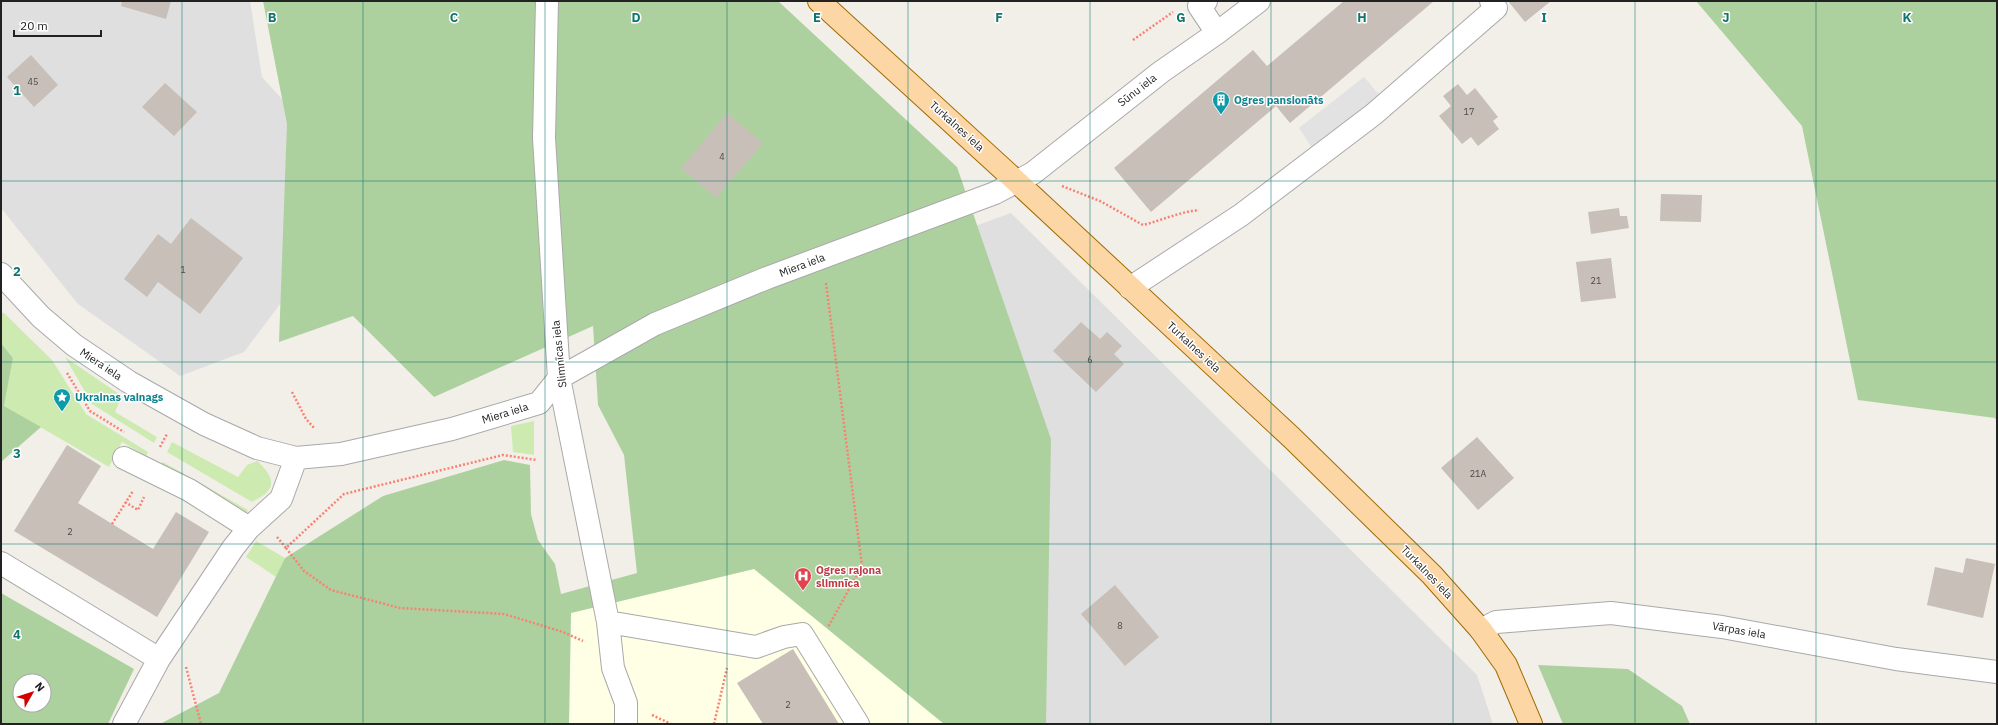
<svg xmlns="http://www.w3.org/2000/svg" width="1998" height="725" font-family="'IBM Plex Sans',sans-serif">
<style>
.residential{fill:#e0dfdf}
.education{fill:#ffffe5}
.grass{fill:#cdebb0}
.forest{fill:#add19e;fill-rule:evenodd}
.parking{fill:#e2e2e2}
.building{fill:#c7bfb8}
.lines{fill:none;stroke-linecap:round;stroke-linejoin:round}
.minor-casing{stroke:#a9a9a9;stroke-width:24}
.major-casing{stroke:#a06b00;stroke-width:24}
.path{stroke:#fa8072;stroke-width:2.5;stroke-dasharray:2 2;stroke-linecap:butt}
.minor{stroke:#fff;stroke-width:22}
.major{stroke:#fcd6a4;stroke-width:22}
.grid{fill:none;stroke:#0f766e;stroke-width:1;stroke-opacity:0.55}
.labels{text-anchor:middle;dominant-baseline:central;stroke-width:3;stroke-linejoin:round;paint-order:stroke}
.number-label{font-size:9px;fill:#4b4948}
.street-label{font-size:11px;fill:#222;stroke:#fff}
.culture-label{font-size:11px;font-weight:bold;fill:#0d838f;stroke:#fff;text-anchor:start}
.health-label{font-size:11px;font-weight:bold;fill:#be3a42;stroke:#fff;text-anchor:start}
.grid-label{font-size:13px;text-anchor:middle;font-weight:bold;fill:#0f766e;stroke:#fff;stroke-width:3;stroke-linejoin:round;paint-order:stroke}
</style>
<rect width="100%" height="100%" fill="#f2efe9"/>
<path class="residential" d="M 1,1 L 250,1 L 262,77 L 365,191 L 244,352 L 180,376 L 78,304 L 1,208 Z
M 1011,213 L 1477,675 L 1493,724 L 987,724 L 843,274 Z"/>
<path class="education" d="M 754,569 L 987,724 L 569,724 L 571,613 Z"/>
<path class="grass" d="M 1,313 L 4,313 L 52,360 L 86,414 L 148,452 L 146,456 L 122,442 L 109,467 L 4,406 L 13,358 L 1,343 Z
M 65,357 L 122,396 L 115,412 L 157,437 L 154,443 L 92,404 Z
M 534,421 L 534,455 L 513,452 L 511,426 Z
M 172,442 L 238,477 L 247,465 L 257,461 C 265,468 277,480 268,491 C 265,496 256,499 252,502 L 167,452 Z
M 163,462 L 248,510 L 246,515 L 161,464 Z
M 256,541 L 285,558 L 276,577 L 246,557 Z"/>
<path class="forest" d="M 263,1 L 778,1 L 957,167 L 1051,439 L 1046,724 L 944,724 L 754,569 L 571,613 L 569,724 L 160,724 L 219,693 L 285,558 L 383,496 L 504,460 L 530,465 L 531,514 L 538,540 L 555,564 L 561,594 L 637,573 L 624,455 L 598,405 L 593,326 L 434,397 L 353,316 L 279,342 L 287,124 Z
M 1696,1 L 1997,1 L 1997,422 L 1995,418 L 1858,400 L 1802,126 Z
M 1,343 L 13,358 L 4,406 L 41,427 L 1,462 Z
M 1,593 L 134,669 L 108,724 L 1,724 ZM 20,681 L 44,681 L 44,705 L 20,705 Z
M 1538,665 L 1628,669 L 1682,706 L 1690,724 L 1563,724 Z"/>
<path class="parking" d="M 1364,77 L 1386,103 L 1318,157 L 1299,128 Z"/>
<path class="building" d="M 122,1 L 171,1 L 166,19 L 121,6 Z
M 1344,1 L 1434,1 L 1290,123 L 1276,106 L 1151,212 L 1114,168 L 1253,50 L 1267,66 Z
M 1508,1 L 1551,1 L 1525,22 Z
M 31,55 L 58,85 L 34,107 L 7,77 Z
M 165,83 L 197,112 L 174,136 L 142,107 Z
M 1458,84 L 1467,95 L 1475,88 L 1498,117 L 1493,121 L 1499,129 L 1478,146 L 1471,137 L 1462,144 L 1439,116 L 1451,106 L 1443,96 Z
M 727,113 L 763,143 L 716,198 L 681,168 Z
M 1661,194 L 1702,195 L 1701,222 L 1660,221 Z
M 1619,208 L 1620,216 L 1627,216 L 1629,228 L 1591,234 L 1588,212 Z
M 191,218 L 243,258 L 200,314 L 158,282 L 147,297 L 124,279 L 158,234 L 171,244 Z
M 1611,258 L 1616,298 L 1581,302 L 1576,262 Z
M 1081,322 L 1100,339 L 1107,332 L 1122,346 L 1114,354 L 1124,364 L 1096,392 L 1053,351 Z
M 1477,437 L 1514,478 L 1478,510 L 1441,468 Z
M 67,445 L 101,466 L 78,503 L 153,549 L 176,512 L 209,532 L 157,617 L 14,531 Z
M 1966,558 L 1995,564 L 1983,618 L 1927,605 L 1935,567 L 1963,573 Z
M 1115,585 L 1159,637 L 1125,666 L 1081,614 Z
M 793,649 L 839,724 L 763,724 L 737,683 Z"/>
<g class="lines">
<g class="minor-casing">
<path id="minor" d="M 547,1 L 544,138 L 559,378 L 608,622 L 613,668 L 626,703 L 626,724
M 1206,1 L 1199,6 L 1217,33
M 1,274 L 41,317 L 74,345 L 129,382 L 204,424 L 257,448 L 296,458 L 341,454 L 452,429 L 539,403 L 559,378 L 655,324 L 767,278 L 995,193 L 1033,173 L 1161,72 L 1217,33 L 1259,1
M 1130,288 L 1241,215 L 1374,114 L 1496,8 L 1491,1
M 124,458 L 189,490 L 249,528 L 281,499 L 296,458
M 1,563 L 159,659
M 608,622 L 756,647 L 784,637 L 802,634 L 858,724
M 1481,630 L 1496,622 L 1611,613 L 1722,627 L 1896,659 L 1997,672
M 124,724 L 159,659 L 233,548 L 249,528"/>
</g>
<g class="major-casing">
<path id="major" d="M 819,1 L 1017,182 L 1292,438 L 1432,575 L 1481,630 L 1506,665 L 1531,724"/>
</g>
<path class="path" d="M 1133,40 L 1173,12
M 1062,186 L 1100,201 L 1143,225 C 1163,220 1179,212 1199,210
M 826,283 L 862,566 L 828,627
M 67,373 L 90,411 L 124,432
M 292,392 L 306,419 L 315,429
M 160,447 L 167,434
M 125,502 L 138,510 L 144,497
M 112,524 L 133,491
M 277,537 L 286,548 L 344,494 L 503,455 L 537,460
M 286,548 L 304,571 L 331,590 L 400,608 L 504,614 L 563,632 L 583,641
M 186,667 L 201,724
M 652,715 L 671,724
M 714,724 L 727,668"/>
<use href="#minor" class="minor"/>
<use href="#major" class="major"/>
</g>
<path class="grid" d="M 182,1 L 182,724M 363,1 L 363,724M 545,1 L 545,724M 727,1 L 727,724M 908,1 L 908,724M 1090,1 L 1090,724M 1271,1 L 1271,724M 1453,1 L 1453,724M 1635,1 L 1635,724M 1816,1 L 1816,724M 1,181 L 1997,181M 1,362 L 1997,362M 1,544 L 1997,544"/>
<defs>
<g id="building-pin" transform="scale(0.9)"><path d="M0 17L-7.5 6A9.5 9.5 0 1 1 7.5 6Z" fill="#0f9aa8" stroke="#fff"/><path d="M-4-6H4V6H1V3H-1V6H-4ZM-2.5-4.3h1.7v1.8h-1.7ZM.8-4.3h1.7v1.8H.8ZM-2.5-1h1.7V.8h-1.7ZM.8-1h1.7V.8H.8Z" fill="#fff"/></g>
<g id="sight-pin" transform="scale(0.9)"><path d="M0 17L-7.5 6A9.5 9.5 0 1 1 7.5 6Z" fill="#0f9aa8" stroke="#fff"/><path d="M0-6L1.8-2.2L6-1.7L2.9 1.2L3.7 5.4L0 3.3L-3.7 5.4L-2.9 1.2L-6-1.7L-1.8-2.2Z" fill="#fff"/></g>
<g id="hospital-pin" transform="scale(0.9)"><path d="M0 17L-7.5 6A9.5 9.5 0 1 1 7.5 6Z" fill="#e0444e" stroke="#fff"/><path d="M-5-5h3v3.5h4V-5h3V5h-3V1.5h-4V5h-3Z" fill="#fff"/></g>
</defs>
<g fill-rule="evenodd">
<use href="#building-pin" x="1221" y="100"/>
<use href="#sight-pin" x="62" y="397"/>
<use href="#hospital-pin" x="803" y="576"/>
</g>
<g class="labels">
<g class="number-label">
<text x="33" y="81">45</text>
<text x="1469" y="111">17</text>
<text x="722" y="156">4</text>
<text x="183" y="269">1</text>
<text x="1596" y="280">21</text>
<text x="1090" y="359">6</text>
<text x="1478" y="473">21A</text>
<text x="70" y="531">2</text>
<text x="1120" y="625">8</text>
<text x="788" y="704">2</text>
</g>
<g class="street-label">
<text transform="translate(1137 90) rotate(-38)">Sūnu iela</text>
<text transform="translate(957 126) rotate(42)">Turkalnes iela</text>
<text transform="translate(802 265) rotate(-21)">Miera iela</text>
<text transform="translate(1194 347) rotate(43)">Turkalnes iela</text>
<text transform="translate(559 354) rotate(-96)">Slimnīcas iela</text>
<text transform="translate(101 364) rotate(34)">Miera iela</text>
<text transform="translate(505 413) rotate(-17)">Miera iela</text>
<text transform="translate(1427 572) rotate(46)">Turkalnes iela</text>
<text transform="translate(1739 630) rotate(10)">Vārpas iela</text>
</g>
<g class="culture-label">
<text x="1234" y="100">Ogres pansionāts</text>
<text x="75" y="397">Ukrainas vainags</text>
</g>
<g class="health-label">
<text x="816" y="570">Ogres rajona<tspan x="816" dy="13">slimnīca</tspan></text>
</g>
</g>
<g class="grid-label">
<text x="272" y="22">B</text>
<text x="454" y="22">C</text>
<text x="636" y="22">D</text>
<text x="817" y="22">E</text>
<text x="999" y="22">F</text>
<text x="1181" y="22">G</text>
<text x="1362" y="22">H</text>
<text x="1544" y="22">I</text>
<text x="1726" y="22">J</text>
<text x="1907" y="22">K</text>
<text x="17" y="95">1</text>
<text x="17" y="276">2</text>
<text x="17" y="458">3</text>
<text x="17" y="639">4</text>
</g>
<rect width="1998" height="725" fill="none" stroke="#222222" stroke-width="4"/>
<g transform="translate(32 693) rotate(51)"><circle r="19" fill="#ffffff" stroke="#a7a7a7"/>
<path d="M0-3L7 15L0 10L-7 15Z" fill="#d40000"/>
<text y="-6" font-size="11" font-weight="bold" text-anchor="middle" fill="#222222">N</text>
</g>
<path d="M14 30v6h87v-6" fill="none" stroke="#222222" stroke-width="2"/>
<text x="20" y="30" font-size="12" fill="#222222" stroke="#ffffff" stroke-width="3" paint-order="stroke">20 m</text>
</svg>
